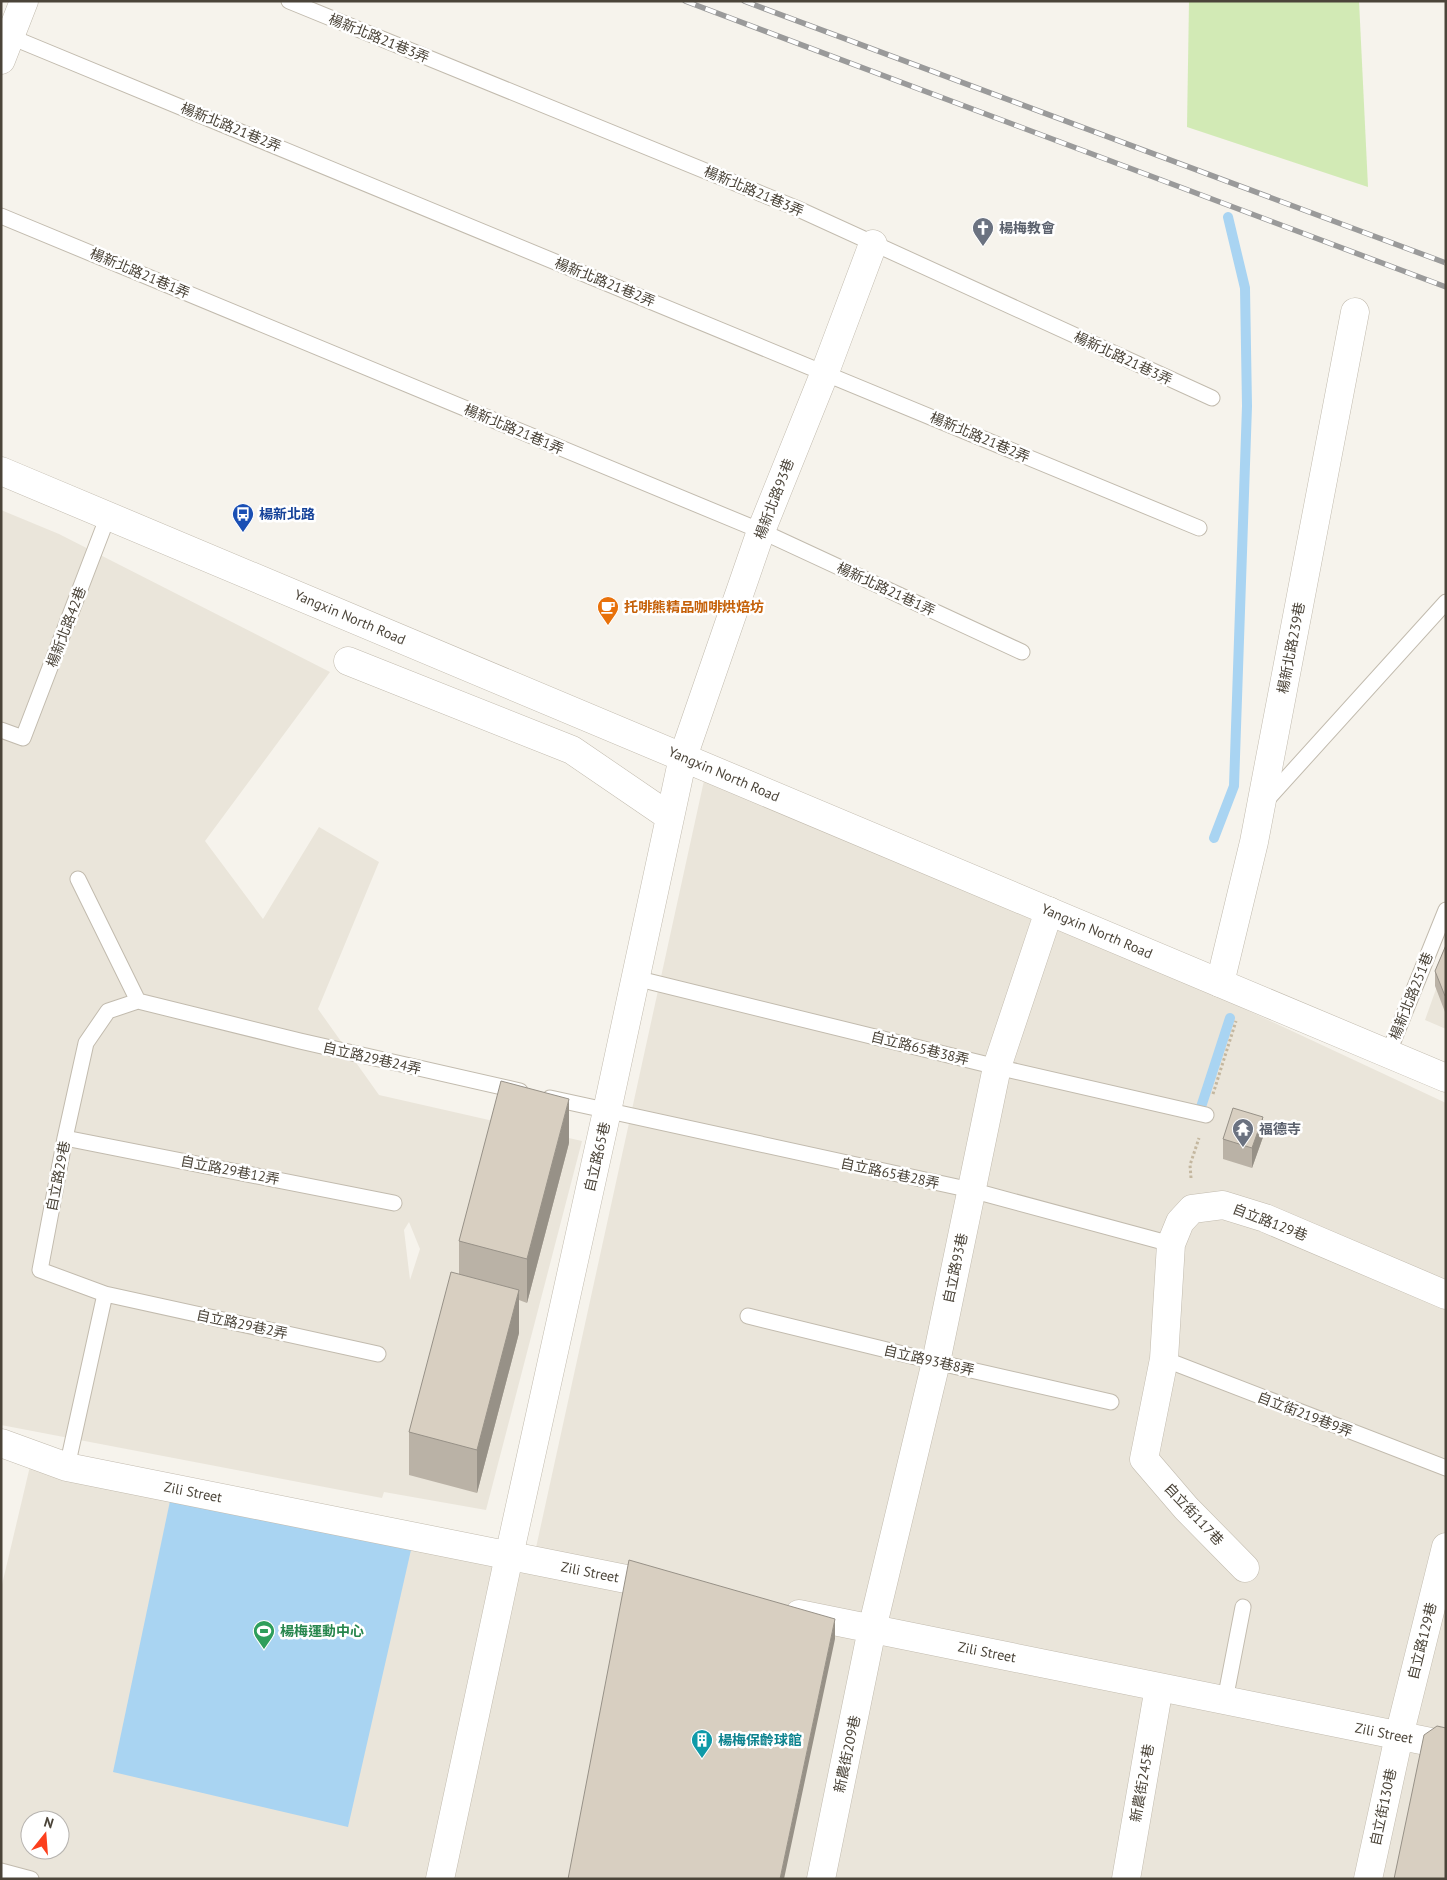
<svg xmlns="http://www.w3.org/2000/svg" width="1447" height="1880" font-family="'PT Sans','Noto Sans TC',sans-serif">
<style>
.residential{fill:#eae5da;fill-rule:evenodd}
.green{fill:#d2eab5}
.water{fill:#a9d4f2}
.lines{fill:none;stroke-linecap:round;stroke-linejoin:round}
.stream{stroke:#a9d4f2;stroke-width:10}
.service-casing{stroke:#c2bbae;stroke-width:17}
.minor-casing{stroke:#c2bbae;stroke-width:29}
.tertiary-casing{stroke:#c2bbae;stroke-width:29}
.path{stroke:#c4b79f;stroke-width:3;stroke-dasharray:2.5 2.5;stroke-linecap:butt}
.service{stroke:#fff;stroke-width:15}
.minor{stroke:#fff;stroke-width:28}
.tertiary{stroke:#fff;stroke-width:28}
.rail-casing{stroke:#9a9a9a;stroke-width:5.5}
.rail{stroke:#fff;stroke-width:4;stroke-dasharray:11;stroke-linecap:butt}
.wall{fill:#bab2a6}
.shaded-wall{fill:#979187}
.building{fill:#d8cfc1;stroke:#979187}
.labels{text-anchor:middle;dominant-baseline:central;stroke-width:5;stroke-linejoin:round;paint-order:stroke}
.street-label{font-size:14px;fill:#4b4439;stroke:#fff}
.worship-label{font-size:14px;font-weight:bold;fill:#5b616d;stroke:#fff;text-anchor:start}
.transit-label{font-size:14px;font-weight:bold;fill:#164399;stroke:#fff;text-anchor:start}
.food-label{font-size:14px;font-weight:bold;fill:#c56008;stroke:#fff;text-anchor:start}
.leisure-label{font-size:14px;font-weight:bold;fill:#27864d;stroke:#fff;text-anchor:start}
.culture-label{font-size:14px;font-weight:bold;fill:#0d838f;stroke:#fff;text-anchor:start}
</style>
<rect width="100%" height="100%" fill="#f6f3ec"/>
<path class="residential" d="M 1,510 L 59,534 L 330,672 L 205,841 L 263,919 L 319,827 L 379,862 L 318,1009 L 379,1095 L 582,1141 L 486,1510 L 384,1492 L 382,1498 L 1,1425 ZM 409,1222 L 420,1249 L 410,1280 L 404,1230 Z
M 705,776 L 1159,969 L 1446,1103 L 1446,1879 L 1,1879 L 1,1589 L 31,1462 L 532,1566 ZM 30,1820 L 60,1820 L 60,1850 L 30,1850 Z
M 1446,961 L 1446,1029 L 1425,1020 Z"/>
<path class="green" d="M 1189,1 L 1359,1 L 1368,187 L 1187,127 Z"/>
<path class="water" d="M 174,1482 L 416,1528 L 348,1827 L 113,1772 Z"/>
<g class="lines">
<path class="stream" d="M 1214,838 L 1234,786 L 1247,406 L 1245,288 L 1228,217
M 1201,1107 L 1230,1018"/>
<g class="service-casing">
<path id="service" d="M 289,1 L 796,208 L 1212,398
M 11,37 L 1199,528
M 1,216 L 761,531 L 1022,652
M 1,730 L 23,738 L 108,516
M 1264,803 L 1446,602
M 635,978 L 997,1067 L 1206,1115
M 138,1001 L 300,1041 L 520,1091
M 1388,1054 L 1446,910
M 550,1098 L 971,1190 L 1171,1244
M 65,1138 L 394,1203
M 105,1294 L 378,1354
M 748,1316 L 936,1362 L 1111,1402
M 1164,1359 L 1446,1468
M 67,1467 L 105,1294 L 40,1270 L 65,1138 L 86,1043 L 108,1011 L 138,1001 L 78,879
M 1225,1700 L 1243,1607
M 1,1871 L 31,1879"/>
</g>
<g class="minor-casing">
<path id="minor" d="M 1,60 L 24,1
M 348,661 L 572,750 L 670,817
M 1220,983 L 1254,842 L 1355,312
M 1,1443 L 67,1467 L 661,1586
M 1245,1568 L 1186,1508 L 1144,1459 L 1164,1359 L 1171,1244 L 1180,1222 L 1192,1209 L 1223,1205 L 1265,1218 L 1446,1295
M 799,1614 L 1446,1745
M 440,1879 L 509,1556 L 607,1111 L 683,757 L 761,531 L 825,372 L 873,244
M 821,1879 L 872,1629 L 936,1362 L 997,1067 L 1049,911
M 1126,1879 L 1159,1687
M 1368,1879 L 1399,1736 L 1446,1547"/>
</g>
<g class="tertiary-casing">
<path id="tertiary" d="M 1,471 L 1446,1078"/>
</g>
<path class="path" d="M 1213,1094 L 1236,1021
M 1191,1178 L 1190,1165 L 1199,1138"/>
<use href="#service" class="service"/>
<use href="#minor" class="minor"/>
<use href="#tertiary" class="tertiary"/>
<g class="rail-casing">
<path id="rail" d="M 685,1 L 1446,287
M 744,1 L 1446,263"/>
</g>
<use href="#rail" class="rail"/>
</g>
<path class="wall" d="M 1446,945 L 1446,1012 L 1445,1012 L 1435,986 L 1435,971 Z
M 1263,1137 L 1252,1168 L 1223,1159 L 1223,1139 Z
M 569,1143 L 527,1303 L 519,1300 L 519,1333 L 477,1493 L 409,1475 L 409,1432 L 459,1274 L 459,1241 Z"/>
<path class="shaded-wall" d="M 569,1099 L 569,1143 L 527,1303 L 527,1259 Z
M 1263,1117 L 1263,1137 L 1252,1168 L 1252,1148 Z
M 519,1290 L 519,1333 L 477,1493 L 477,1450 Z
M 835,1619 L 835,1639 L 784,1879 L 780,1879 Z"/>
<path class="building" d="M 1446,945 L 1446,997 L 1445,996 L 1435,971 Z
M 501,1081 L 569,1099 L 527,1259 L 459,1241 Z
M 1233,1108 L 1263,1117 L 1252,1148 L 1223,1139 Z
M 451,1272 L 519,1290 L 477,1450 L 409,1432 Z
M 629,1560 L 835,1619 L 780,1879 L 568,1879 Z
M 1437,1726 L 1446,1728 L 1446,1879 L 1394,1879 L 1424,1735 Z"/>
<defs>
<g id="church-pin" transform="scale(1.125)"><path d="M0 17L-7.5 6A9.5 9.5 0 1 1 7.5 6Z" fill="#6b7280" stroke="#fff"/><path d="M-1.2-6h2.4v3.5h3.3v2.4h-3.3V6h-2.4V-.1h-3.3v-2.4h3.3Z" fill="#fff"/></g>
<g id="bus-pin" transform="scale(1.125)"><path d="M0 17L-7.5 6A9.5 9.5 0 1 1 7.5 6Z" fill="#1a4fb4" stroke="#fff"/><path d="M-5-6H5V4H4V6H2V4H-2V6H-4V4H-5ZM-3.5-4V0h7V-4ZM-3.5 1.2v1.5H-2V1.2ZM2 1.2v1.5H3.5V1.2Z" fill="#fff"/></g>
<g id="cafe-pin" transform="scale(1.125)"><path d="M0 17L-7.5 6A9.5 9.5 0 1 1 7.5 6Z" fill="#e8710a" stroke="#fff"/><path d="M-5.5-4.5H6V0H3Q3 3.5 0 3.5H-2.5Q-5.5 3.5-5.5 0ZM3-3.2v2h1.7v-2ZM-6 4.5H4V6H-6Z" fill="#fff"/></g>
<g id="temple-pin" transform="scale(1.125)"><path d="M0 17L-7.5 6A9.5 9.5 0 1 1 7.5 6Z" fill="#6b7280" stroke="#fff"/><path d="M0-6L5-2H3V0L6.5 2.5H4V6H1.5V3h-3V6H-4V2.5H-6.5L-3 0V-2H-5Z" fill="#fff"/></g>
<g id="stadium-pin" transform="scale(1.125)"><path d="M0 17L-7.5 6A9.5 9.5 0 1 1 7.5 6Z" fill="#2e9e5b" stroke="#fff"/><path d="M0-5a6.5 5 0 1 0 0 10a6.5 5 0 1 0 0-10ZM-3.5-1.8h7v3.6h-7Z" fill="#fff"/></g>
<g id="building-pin" transform="scale(1.125)"><path d="M0 17L-7.5 6A9.5 9.5 0 1 1 7.5 6Z" fill="#0f9aa8" stroke="#fff"/><path d="M-4-6H4V6H1V3H-1V6H-4ZM-2.5-4.3h1.7v1.8h-1.7ZM.8-4.3h1.7v1.8H.8ZM-2.5-1h1.7V.8h-1.7ZM.8-1h1.7V.8H.8Z" fill="#fff"/></g>
</defs>
<g fill-rule="evenodd">
<use href="#church-pin" x="983" y="228"/>
<use href="#bus-pin" x="243" y="514"/>
<use href="#cafe-pin" x="608" y="607"/>
<use href="#temple-pin" x="1243" y="1129"/>
<use href="#stadium-pin" x="264" y="1631"/>
<use href="#building-pin" x="702" y="1740"/>
</g>
<g class="labels">
<g class="street-label">
<text transform="translate(379 38) rotate(22)">楊新北路21巷3弄</text>
<text transform="translate(231 127) rotate(22)">楊新北路21巷2弄</text>
<text transform="translate(754 191) rotate(23)">楊新北路21巷3弄</text>
<text transform="translate(140 273) rotate(23)">楊新北路21巷1弄</text>
<text transform="translate(605 282) rotate(22)">楊新北路21巷2弄</text>
<text transform="translate(1123 358) rotate(25)">楊新北路21巷3弄</text>
<text transform="translate(514 429) rotate(23)">楊新北路21巷1弄</text>
<text transform="translate(980 437) rotate(23)">楊新北路21巷2弄</text>
<text transform="translate(774 499) rotate(-69)">楊新北路93巷</text>
<text transform="translate(886 589) rotate(25)">楊新北路21巷1弄</text>
<text transform="translate(350 617) rotate(23)">Yangxin North Road</text>
<text transform="translate(66 627) rotate(-69)">楊新北路42巷</text>
<text transform="translate(1291 648) rotate(-79)">楊新北路239巷</text>
<text transform="translate(724 774) rotate(23)">Yangxin North Road</text>
<text transform="translate(1097 931) rotate(23)">Yangxin North Road</text>
<text transform="translate(1411 996) rotate(-68)">楊新北路251巷</text>
<text transform="translate(920 1048) rotate(14)">自立路65巷38弄</text>
<text transform="translate(372 1058) rotate(13)">自立路29巷24弄</text>
<text transform="translate(597 1157) rotate(-77)">自立路65巷</text>
<text transform="translate(230 1170) rotate(11)">自立路29巷12弄</text>
<text transform="translate(890 1173) rotate(12)">自立路65巷28弄</text>
<text transform="translate(58 1176) rotate(-79)">自立路29巷</text>
<text transform="translate(1270 1222) rotate(21)">自立路129巷</text>
<text transform="translate(955 1268) rotate(-78)">自立路93巷</text>
<text transform="translate(242 1324) rotate(12)">自立路29巷2弄</text>
<text transform="translate(929 1360) rotate(13)">自立路93巷8弄</text>
<text transform="translate(1305 1414) rotate(21)">自立街219巷9弄</text>
<text transform="translate(193 1492) rotate(11)">Zili Street</text>
<text transform="translate(1194 1514) rotate(47)">自立街117巷</text>
<text transform="translate(590 1572) rotate(11)">Zili Street</text>
<text transform="translate(1422 1641) rotate(-76)">自立路129巷</text>
<text transform="translate(987 1652) rotate(11)">Zili Street</text>
<text transform="translate(1384 1733) rotate(11)">Zili Street</text>
<text transform="translate(847 1754) rotate(-78)">新農街209巷</text>
<text transform="translate(1142 1783) rotate(-80)">新農街245巷</text>
<text transform="translate(1383 1807) rotate(-78)">自立街130巷</text>
</g>
<g class="worship-label">
<text x="999" y="228">楊梅教會</text>
<text x="1259" y="1129">福德寺</text>
</g>
<g class="transit-label">
<text x="259" y="514">楊新北路</text>
</g>
<g class="food-label">
<text x="624" y="607">托啡熊精品咖啡烘焙坊</text>
</g>
<g class="leisure-label">
<text x="280" y="1631">楊梅運動中心</text>
</g>
<g class="culture-label">
<text x="718" y="1740">楊梅保齡球館</text>
</g>
</g>
<rect width="1447" height="1880" fill="none" stroke="#4b4439" stroke-width="5"/>
<g transform="translate(45 1835) rotate(17)"><circle r="24" fill="#ffffff" stroke="#b7b4b0"/>
<path d="M0-4L9 19L0 12L-9 19Z" fill="#fc3f1d"/>
<text y="-8" font-size="14" font-weight="bold" text-anchor="middle" fill="#4b4439">N</text>
</g>
</svg>
